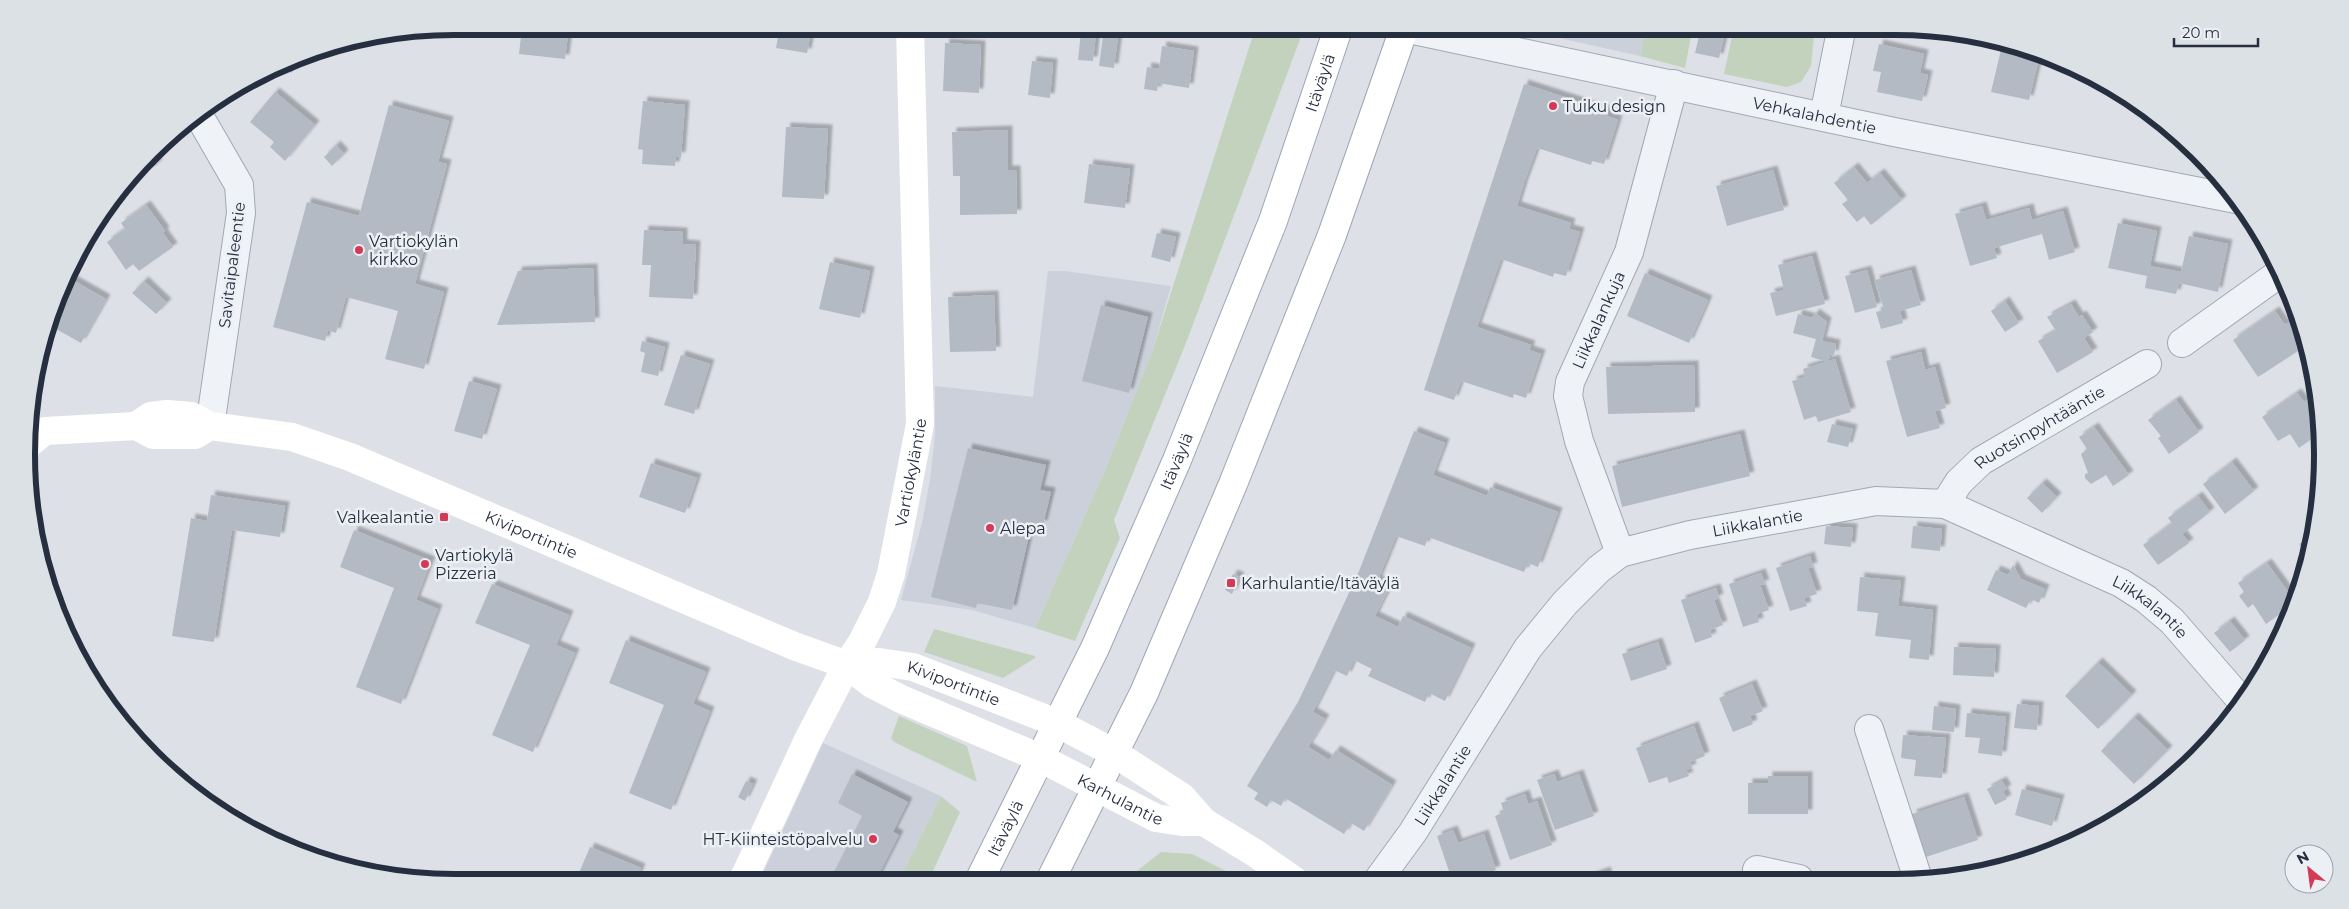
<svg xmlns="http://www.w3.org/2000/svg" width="2349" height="909" font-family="Montserrat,sans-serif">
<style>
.built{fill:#cbd0da}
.green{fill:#c3d2bd}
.building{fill:#b4bac4;filter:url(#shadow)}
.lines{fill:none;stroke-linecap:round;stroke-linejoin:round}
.street-casing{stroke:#a2a8b1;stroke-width:30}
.primary-casing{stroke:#9ba6b4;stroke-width:30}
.street{stroke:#eff2f6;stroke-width:28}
.secondary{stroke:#fff;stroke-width:28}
.primary{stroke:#fff;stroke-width:28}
.poi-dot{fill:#d43a56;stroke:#ecf0f5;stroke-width:2}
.labels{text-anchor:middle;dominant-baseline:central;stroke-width:5;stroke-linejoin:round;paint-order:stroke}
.street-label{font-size:16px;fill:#262f3f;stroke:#ecf0f5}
.poi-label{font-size:16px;fill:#262f3f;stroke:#ecf0f5;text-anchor:start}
.rim{fill:none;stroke:#262f3f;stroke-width:6}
</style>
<defs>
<filter id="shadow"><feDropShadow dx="4.5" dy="-4.5" stdDeviation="1" flood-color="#0004"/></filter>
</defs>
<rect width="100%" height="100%" fill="#dde1e7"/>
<path class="built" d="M 1505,26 L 1646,26 L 1640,56 Z
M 1048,271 L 1065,271 L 1171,286 L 1152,352 L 1106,468 L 1035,628 L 972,610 L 901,600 L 922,523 L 930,480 L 935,435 L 935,386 L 1033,397 Z
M 823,743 L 941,796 L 898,882 L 759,882 Z"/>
<path class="green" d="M 1259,26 L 1305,26 L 1186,343 L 1114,520 L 1120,538 L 1075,641 L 1035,628 L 1106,468 L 1152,352 L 1253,35 Z
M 1646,26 L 1693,26 L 1685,68 L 1640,56 Z
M 1710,26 L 1815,26 L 1811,66 L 1801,82 L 1787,87 L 1724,74 L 1733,31 Z
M 934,629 L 1035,656 L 1035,658 L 1003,678 L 924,652 Z
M 899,716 L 967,746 L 977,782 L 894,742 L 891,738 Z
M 941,796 L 960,812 L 928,882 L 898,882 Z
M 1161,852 L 1192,854 L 1226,871 L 1221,881 L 1198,881 L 1180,874 L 1176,881 L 1129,881 L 1132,875 Z"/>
<path class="building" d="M 522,26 L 569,26 L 565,59 L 519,54 Z
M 780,26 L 812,26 L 807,53 L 776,48 Z
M 1701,28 L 1725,33 L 1719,58 L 1695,53 Z
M 1081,31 L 1096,33 L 1093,61 L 1078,60 Z
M 1103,36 L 1118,37 L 1114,68 L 1099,66 Z
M 2003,41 L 2040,54 L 2029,100 L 1991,92 Z
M 945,43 L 981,45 L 979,93 L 943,91 Z
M 1879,44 L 1924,54 L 1920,73 L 1928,75 L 1922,101 L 1877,92 L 1881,72 L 1873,71 Z
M 1162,46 L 1194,51 L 1189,88 L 1158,83 L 1157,91 L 1144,89 L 1147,67 L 1159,69 Z
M 313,51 L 291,73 L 283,64 Z
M 1032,61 L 1053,63 L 1050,98 L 1028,95 Z
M 2098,79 L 2115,90 L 2098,90 Z
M 1524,84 L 1608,111 L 1607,116 L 1618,120 L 1604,164 L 1592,161 L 1591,165 L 1537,148 L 1524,183 L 1517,206 L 1571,223 L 1569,229 L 1580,232 L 1566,276 L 1554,273 L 1553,277 L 1501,259 L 1477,327 L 1531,345 L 1529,350 L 1541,354 L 1526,398 L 1514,394 L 1513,398 L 1461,381 L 1454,400 L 1424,390 Z
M 275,92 L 315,125 L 285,161 L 270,147 L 274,142 L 250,122 Z
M 643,101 L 685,105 L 681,157 L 676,156 L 675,166 L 642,164 L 643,150 L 638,149 Z
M 389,105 L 449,121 L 438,162 L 447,164 L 415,284 L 444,292 L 424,369 L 385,359 L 398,311 L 346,297 L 336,333 L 328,330 L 325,341 L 273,327 L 307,202 L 359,216 Z
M 786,127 L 828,129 L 824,199 L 782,197 Z
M 1008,130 L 1008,170 L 1016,170 L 1017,214 L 960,215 L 960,176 L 953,176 L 952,132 Z
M 336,145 L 344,154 L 332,166 L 324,157 Z
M 153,156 L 158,164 L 144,173 L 141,170 Z
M 1089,164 L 1130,169 L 1125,208 L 1084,203 Z
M 1854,167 L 1867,183 L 1880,173 L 1902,200 L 1871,225 L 1864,216 L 1857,222 L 1842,204 L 1848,200 L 1834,183 Z
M 1773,170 L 1784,210 L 1727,226 L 1716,186 Z
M 146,205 L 165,231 L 163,233 L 173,247 L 139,271 L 133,264 L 126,270 L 107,242 L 125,229 L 121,223 Z
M 1982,206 L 1986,220 L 2029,208 L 2032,220 L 2063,211 L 2075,252 L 2049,260 L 2042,234 L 1994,248 L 1997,258 L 1970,266 L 1955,214 Z
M 2118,223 L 2157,231 L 2150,266 L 2181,272 L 2189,236 L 2228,244 L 2218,292 L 2179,283 L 2176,294 L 2145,288 L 2147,276 L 2108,268 Z
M 644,230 L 683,232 L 683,244 L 696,245 L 693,299 L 649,297 L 651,265 L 642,265 Z
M 1157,233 L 1176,237 L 1170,262 L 1151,257 Z
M 1812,256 L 1825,304 L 1776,316 L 1770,293 L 1784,290 L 1778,265 Z
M 830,262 L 870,271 L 860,318 L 819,309 Z
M 593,268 L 595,322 L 497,325 L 518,271 Z
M 1867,270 L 1877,307 L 1855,313 L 1845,276 Z
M 1911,270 L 1921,305 L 1900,311 L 1903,323 L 1881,329 L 1876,312 L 1884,310 L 1875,280 Z
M 1645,273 L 1708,300 L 1689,343 L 1627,316 Z
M 67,277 L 106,299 L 81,343 L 47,324 Z
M 144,281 L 167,303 L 156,314 L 132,293 Z
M 994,295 L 996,351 L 950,352 L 948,297 Z
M 2005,301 L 2019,323 L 2005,332 L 1991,311 Z
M 2071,304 L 2079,317 L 2082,315 L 2093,332 L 2084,338 L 2093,352 L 2057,373 L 2038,341 L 2056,331 L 2047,317 Z
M 1101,305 L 1148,317 L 1129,393 L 1082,381 Z
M 2275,311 L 2285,325 L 2299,315 L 2308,350 L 2303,353 L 2301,349 L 2258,377 L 2233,340 Z
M 1815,313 L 1827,322 L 1822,341 L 1836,344 L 1834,355 L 1829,354 L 1827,362 L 1811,357 L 1816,339 L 1793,333 L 1798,314 L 1812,318 Z
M 642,341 L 665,347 L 658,376 L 641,372 L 645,353 L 640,351 Z
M 1921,352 L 1925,370 L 1935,367 L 1946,408 L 1935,411 L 1940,428 L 1907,437 L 1886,361 Z
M 681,355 L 710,364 L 694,414 L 664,405 Z
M 1835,359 L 1851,412 L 1818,422 L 1816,416 L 1804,420 L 1792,381 L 1805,377 L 1803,369 Z
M 1694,365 L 1695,412 L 1608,414 L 1606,367 Z
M 469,381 L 497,389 L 482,439 L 454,431 Z
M 2297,393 L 2304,402 L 2312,397 L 2314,401 L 2319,398 L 2320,425 L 2316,428 L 2320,433 L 2299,448 L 2290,434 L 2278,441 L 2262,417 Z
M 2176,400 L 2199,432 L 2169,454 L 2158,438 L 2161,436 L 2148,420 Z
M 1832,424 L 1853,429 L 1848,447 L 1827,442 Z
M 2094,427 L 2129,475 L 2113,486 L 2106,475 L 2091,484 L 2085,478 L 2085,474 L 2088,473 L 2081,454 L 2087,449 L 2079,437 Z
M 1414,431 L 1445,443 L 1433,475 L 1487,496 L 1490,487 L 1558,512 L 1538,567 L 1528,563 L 1524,572 L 1428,537 L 1425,546 L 1396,536 L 1378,580 L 1390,586 L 1375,616 L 1398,627 L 1403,616 L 1471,648 L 1445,701 L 1429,693 L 1425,702 L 1368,676 L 1372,669 L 1354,660 L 1347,676 L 1334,670 L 1313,712 L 1325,719 L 1308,747 L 1329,760 L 1336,750 L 1392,785 L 1364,831 L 1351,823 L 1344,834 L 1285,798 L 1281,806 L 1271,800 L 1267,807 L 1254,799 L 1258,793 L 1247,786 L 1298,702 L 1317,662 L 1359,571 Z
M 1740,434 L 1750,476 L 1622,507 L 1612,466 Z
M 968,448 L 1046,465 L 1040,490 L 1051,492 L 1043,525 L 1032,522 L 1012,610 L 977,603 L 976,608 L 931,597 Z
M 2232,462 L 2254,491 L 2225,514 L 2203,484 Z
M 651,463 L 697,478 L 685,513 L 639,497 Z
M 2042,483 L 2057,497 L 2042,513 L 2027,498 Z
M 211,495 L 285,506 L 280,537 L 232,530 L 214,642 L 172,636 L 191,518 L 207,521 Z
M 2198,496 L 2210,512 L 2182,534 L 2189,543 L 2158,565 L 2143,545 L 2172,523 L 2168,518 Z
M 1826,526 L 1853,528 L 1851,547 L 1824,544 Z
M 1913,526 L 1942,529 L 1940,551 L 1911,548 Z
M 354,530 L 431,561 L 416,600 L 438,609 L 401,704 L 356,687 L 394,588 L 340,567 Z
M 2313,535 L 2311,550 L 2309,558 L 2299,544 Z
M 1810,556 L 1813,567 L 1808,568 L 1817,594 L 1804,598 L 1807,606 L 1790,611 L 1776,568 Z
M 2267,563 L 2294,600 L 2291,606 L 2266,624 L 2253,604 L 2248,608 L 2239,596 L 2244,592 L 2238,583 Z
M 2013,565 L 2021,579 L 2045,589 L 2039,603 L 2031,599 L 2026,608 L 1987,590 L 1996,570 L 2008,575 Z
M 1761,573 L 1765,584 L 1760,585 L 1769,610 L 1757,614 L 1759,622 L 1743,627 L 1729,584 Z
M 1233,574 L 1240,577 L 1232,594 L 1225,590 Z
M 1860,577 L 1901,581 L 1898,606 L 1933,610 L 1929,660 L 1909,658 L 1911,640 L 1875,636 L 1878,613 L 1857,611 Z
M 492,584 L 569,615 L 556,645 L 575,653 L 533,752 L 492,735 L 530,645 L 475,623 Z
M 1716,588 L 1719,598 L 1714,600 L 1723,625 L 1710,630 L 1712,637 L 1695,643 L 1681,600 Z
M 2230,621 L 2245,640 L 2230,652 L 2214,633 Z
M 626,640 L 706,672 L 693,704 L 710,711 L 671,810 L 629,793 L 664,705 L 609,683 Z
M 1658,642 L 1667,669 L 1631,681 L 1622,654 Z
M 1954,647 L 1996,649 L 1994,677 L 1953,675 Z
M 2098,662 L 2132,695 L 2098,729 L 2065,696 Z
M 1752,684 L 1763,711 L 1750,716 L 1753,724 L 1733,732 L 1719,698 Z
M 2017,704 L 2039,706 L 2037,730 L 2014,728 Z
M 1934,706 L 1956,709 L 1954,732 L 1932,730 Z
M 1967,713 L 2006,717 L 2002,756 L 1978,753 L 1980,738 L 1965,737 Z
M 2134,717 L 2168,750 L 2134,784 L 2101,751 Z
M 1694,726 L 1705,756 L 1690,762 L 1692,768 L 1686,770 L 1689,776 L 1669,783 L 1667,777 L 1649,783 L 1636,748 Z
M 1903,735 L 1946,738 L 1942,778 L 1914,776 L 1916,760 L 1901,758 Z
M 852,774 L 908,802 L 893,832 L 899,835 L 875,882 L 829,882 L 862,816 L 838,803 Z
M 1554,774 L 1557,782 L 1579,774 L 1594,816 L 1555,830 L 1537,780 Z
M 1768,776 L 1808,776 L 1808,814 L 1748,814 L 1748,783 L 1768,783 Z
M 746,781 L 753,784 L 745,801 L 738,797 Z
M 2002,781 L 2007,789 L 2003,791 L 2007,799 L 1995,805 L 1987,789 Z
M 2022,789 L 2060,799 L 2052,826 L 2015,815 Z
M 1525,794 L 1528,804 L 1537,801 L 1552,845 L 1510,860 L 1495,816 L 1504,812 L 1501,803 Z
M 1964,797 L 1978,840 L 1926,857 L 1912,814 Z
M 1453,830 L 1458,843 L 1484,834 L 1496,870 L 1467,880 L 1452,880 L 1437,836 Z
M 590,847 L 641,868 L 635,882 L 575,882 Z
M 1606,871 L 1609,880 L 1581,880 Z"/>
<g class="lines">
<g class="street-casing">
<g id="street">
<path id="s1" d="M 1395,26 L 1894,132 L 2236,199"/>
<path d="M 198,114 L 239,185 L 241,213 L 210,426"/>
<path d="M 1824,116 L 1842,26"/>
<path d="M 2182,343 L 2280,273"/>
<path id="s2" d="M 1945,504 L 1959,482 L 1981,461 L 2147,364"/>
<path id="s3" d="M 1620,553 L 1579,441 L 1568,396 L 1570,382 L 1629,252 L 1674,84"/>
<path d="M 1869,729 L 1918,879"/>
<path d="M 1757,870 L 1799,879"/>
<path id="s4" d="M 1378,880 L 1413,832 L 1528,648 L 1565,603 L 1599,569 L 1620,553 L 1690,535 L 1876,501 L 1945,504 L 2121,583 L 2146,599 L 2172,621 L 2240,699"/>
</g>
</g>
<g class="primary-casing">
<g id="primary">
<path id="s8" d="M 979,881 L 1095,648 L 1177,460 L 1273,221 L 1339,26"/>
<path d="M 1050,881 L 1144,693 L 1233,484 L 1332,235 L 1405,26"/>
</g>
</g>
<use href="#street" class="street"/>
<g class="secondary">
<path id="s5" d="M 136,426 L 151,416 L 167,414 L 191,416 L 210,426 L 292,437 L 350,457 L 794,646 L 847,665 L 872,684 L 901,699 L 1040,758 L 1156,818 L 1182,822 L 1204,822"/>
<path d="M 31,442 L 45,431 L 136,426 L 153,435 L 195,435 L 210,426"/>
<path id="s6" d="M 847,665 L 879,662 L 913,667 L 1057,723 L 1114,753 L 1182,797 L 1204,822 L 1255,853 L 1295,881"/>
<path id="s7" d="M 742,882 L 808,740 L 847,665 L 862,642 L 882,602 L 891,574 L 920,424 L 910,26"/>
</g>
<use href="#primary" class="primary"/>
</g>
<g class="poi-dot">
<circle cx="1553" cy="106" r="5"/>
<circle cx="359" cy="250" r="5"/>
<rect x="439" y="512" width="10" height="10" rx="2.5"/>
<circle cx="990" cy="528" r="5"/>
<circle cx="425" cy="564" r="5"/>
<rect x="1226" y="578" width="10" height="10" rx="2.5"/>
<circle cx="873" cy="839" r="5"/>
</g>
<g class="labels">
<g class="street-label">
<text stroke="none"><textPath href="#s8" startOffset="869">Itäväylä</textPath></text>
<text stroke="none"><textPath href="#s1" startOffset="429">Vehkalahdentie</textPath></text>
<text transform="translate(232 265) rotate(-83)">Savitaipaleentie</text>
<text stroke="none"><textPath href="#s3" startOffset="248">Liikkalankuja</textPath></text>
<text stroke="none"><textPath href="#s2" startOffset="124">Ruotsinpyhtääntie</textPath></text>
<text stroke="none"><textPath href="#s8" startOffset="464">Itäväylä</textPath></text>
<text stroke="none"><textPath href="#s7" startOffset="446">Vartiokyläntie</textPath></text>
<text stroke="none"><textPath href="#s4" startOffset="550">Liikkalantie</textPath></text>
<text stroke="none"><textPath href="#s5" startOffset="421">Kiviportintie</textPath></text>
<text stroke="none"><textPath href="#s4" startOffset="970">Liikkalantie</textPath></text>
<text stroke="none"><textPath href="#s6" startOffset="110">Kiviportintie</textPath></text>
<text stroke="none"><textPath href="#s4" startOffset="115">Liikkalantie</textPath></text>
<text stroke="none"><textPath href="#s5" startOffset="1068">Karhulantie</textPath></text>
<text stroke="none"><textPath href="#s8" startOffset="59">Itäväylä</textPath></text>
</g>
<g class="poi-label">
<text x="1563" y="106">Tuiku design</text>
<text x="369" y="241">Vartiokylän<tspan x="369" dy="18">kirkko</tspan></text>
<text x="434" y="517" text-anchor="end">Valkealantie</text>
<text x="1000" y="528">Alepa</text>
<text x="435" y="555">Vartiokylä<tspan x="435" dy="18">Pizzeria</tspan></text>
<text x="1241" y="583">Karhulantie/Itäväylä</text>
<text x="863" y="839" text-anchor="end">HT-Kiinteistöpalvelu</text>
</g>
</g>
<path d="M0 0H2349V909H0ZM454 35H1895A419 419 0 0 1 2314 454V455A419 419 0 0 1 1895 874H454A419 419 0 0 1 35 455V454A419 419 0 0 1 454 35Z" fill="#dce1e6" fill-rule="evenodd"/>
<path class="rim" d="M454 35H1895A419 419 0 0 1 2314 454V455A419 419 0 0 1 1895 874H454A419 419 0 0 1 35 455V454A419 419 0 0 1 454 35Z"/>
<g transform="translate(2309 869) rotate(331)"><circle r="24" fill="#ecf0f5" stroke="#9da3ac"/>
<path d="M0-4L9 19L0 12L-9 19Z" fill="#d43a56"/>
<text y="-8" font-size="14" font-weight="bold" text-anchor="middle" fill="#262f3f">N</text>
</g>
<path d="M2174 38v8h84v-8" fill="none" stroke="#262f3f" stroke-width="2.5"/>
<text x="2182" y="38" font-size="15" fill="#262f3f" stroke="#ecf0f5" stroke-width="4" paint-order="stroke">20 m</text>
</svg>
